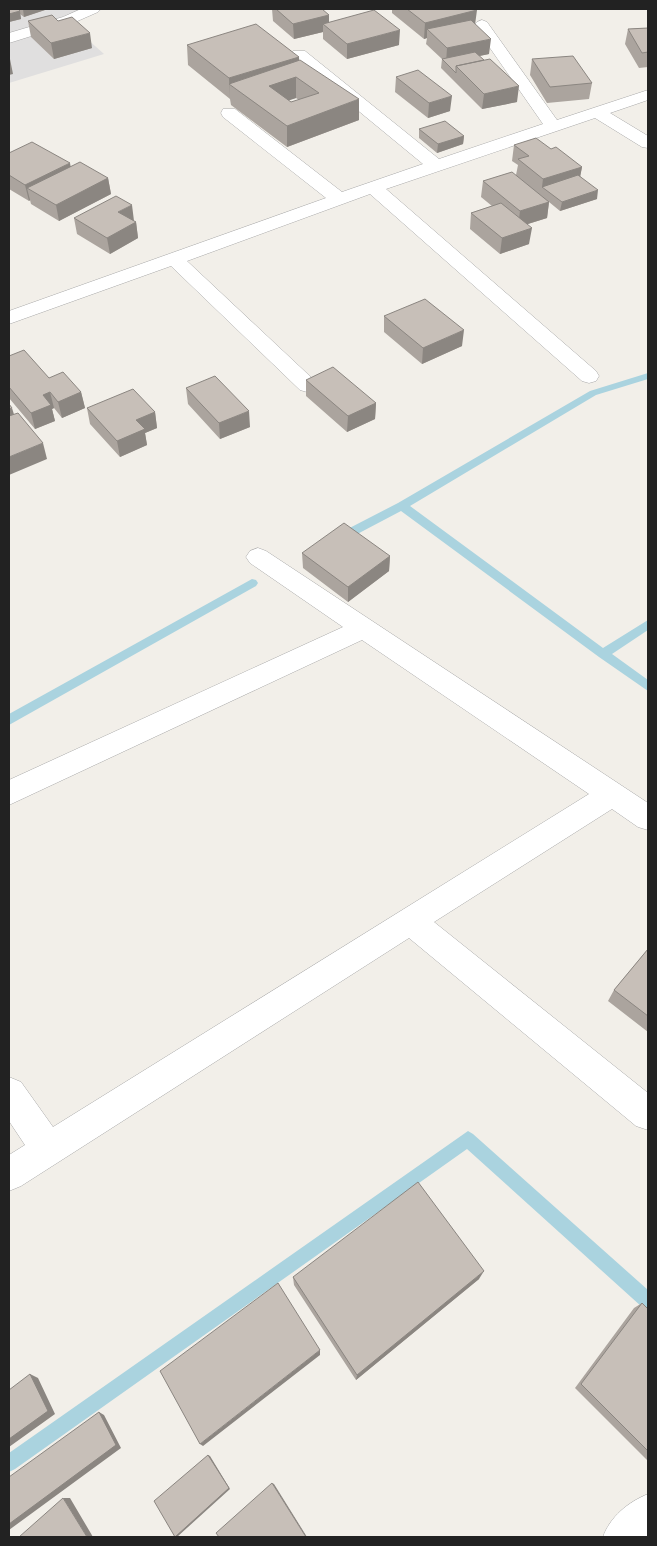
<svg xmlns="http://www.w3.org/2000/svg" width="657" height="1546" font-family="Poppins,sans-serif">
<style>
.residential{fill:#e0dfdf}
.lines{fill:none;stroke-linecap:round;stroke-linejoin:round}
.stream{fill:#aad3df;fill-rule:evenodd}
.minor-casing{stroke:#a9a9a9;stroke-width:1}
.minor{fill:#fff;fill-rule:evenodd}
.wall{fill:#aba49e;fill-rule:evenodd}
.shaded-wall{fill:#8b8681}
.building{fill:#c7bfb8;stroke:#8b8681;fill-rule:evenodd}
</style>
<rect width="100%" height="100%" fill="#f2efe9"/>
<path class="residential" d="M 9,9 L 104,9 L 68,22 L 104,54 L 9,83 Z"/>
<g class="lines">
<path class="stream" d="M 648,373 L 648,379 L 596,395 L 410,506 L 603,648 L 648,620 L 648,630 L 612,654 L 648,680 L 648,691 L 599,657 L 401,511 L 344,541 L 340,542 L 335,538 L 336,535 L 398,503 L 590,391 Z
M 252,579 L 256,580 L 258,583 L 256,586 L 9,725 L 9,714 Z
M 468,1131 L 473,1134 L 648,1290 L 648,1309 L 642,1307 L 467,1149 L 15,1469 L 9,1472 L 9,1453 Z"/>
<g class="minor-casing">
<path id="minor" d="M 81,9 L 100,9 L 98,12 L 73,23 L 9,43 L 9,33 L 63,17 Z
M 482,20 L 487,22 L 557,120 L 648,90 L 648,100 L 610,113 L 648,136 L 648,148 L 642,147 L 595,118 L 386,189 L 596,371 L 599,376 L 596,381 L 589,383 L 582,381 L 370,194 L 187,261 L 314,380 L 318,385 L 314,390 L 307,392 L 300,390 L 171,266 L 9,324 L 9,311 L 326,198 L 223,117 L 221,113 L 223,109 L 235,109 L 342,192 L 423,164 L 293,57 L 291,54 L 293,51 L 305,51 L 439,159 L 543,124 L 474,25 L 477,22 Z
M 258,548 L 266,551 L 648,803 L 648,830 L 638,827 L 612,809 L 434,922 L 648,1093 L 648,1130 L 636,1126 L 409,938 L 21,1186 L 9,1191 L 9,1155 L 25,1145 L 9,1121 L 9,1077 L 21,1082 L 53,1127 L 589,794 L 362,640 L 9,805 L 9,780 L 343,627 L 250,563 L 246,557 L 250,551 Z
M 648,1494 L 648,1537 L 603,1537 C 610,1517 628,1502 648,1494 Z"/>
</g>
<use href="#minor" class="minor"/>
</g>
<path class="wall" d="M 9,9 L 48,9 L 24,17 L 20,14 L 21,19 L 9,22 Z
M 272,9 L 322,9 L 329,22 L 399,45 L 347,59 L 323,39 L 323,32 L 294,39 L 273,21 Z
M 392,9 L 475,9 L 475,24 L 489,54 L 479,56 L 517,102 L 482,109 L 441,68 L 442,59 L 426,44 L 427,38 L 424,39 L 392,13 Z
M 28,21 L 58,21 L 92,48 L 54,59 L 31,37 Z
M 648,28 L 648,67 L 639,68 L 625,44 L 628,29 Z
M 187,45 L 299,57 L 299,60 L 359,120 L 287,147 L 231,105 L 230,99 L 188,65 ZM 296,98 L 299,100 L 291,102 L 288,100 Z
M 532,59 L 592,83 L 589,99 L 547,103 L 530,75 Z
M 396,77 L 450,111 L 428,118 L 395,92 Z
M 419,129 L 464,136 L 463,144 L 437,153 L 419,138 Z
M 514,145 L 551,149 L 582,167 L 580,176 L 597,199 L 560,211 L 549,202 L 547,218 L 528,224 L 529,244 L 500,254 L 470,229 L 471,213 L 492,206 L 481,197 L 483,181 L 516,175 L 518,165 L 512,161 Z
M 9,153 L 70,166 L 108,178 L 111,194 L 59,221 L 31,204 L 30,200 L 29,201 L 9,189 Z
M 74,218 L 134,221 L 136,222 L 138,238 L 110,254 L 77,234 Z
M 384,316 L 462,346 L 422,364 L 384,332 Z
M 9,356 L 49,378 L 81,392 L 85,408 L 62,418 L 54,408 L 52,409 L 55,421 L 35,429 L 9,398 Z
M 306,380 L 376,403 L 375,419 L 347,432 L 306,396 Z
M 186,388 L 250,427 L 220,439 L 188,404 Z
M 87,408 L 155,412 L 157,428 L 145,433 L 147,445 L 120,457 L 90,424 Z
M 302,553 L 390,556 L 389,571 L 348,602 L 303,568 Z
M 648,949 L 648,1032 L 608,1001 L 614,990 Z
M 293,1277 L 479,1279 L 356,1380 L 294,1285 Z
M 642,1303 L 648,1309 L 648,1461 L 575,1388 L 634,1308 Z"/>
<path class="shaded-wall" d="M 23,9 L 48,9 L 24,17 Z
M 477,10 L 475,25 L 427,29 L 427,38 L 424,39 L 425,23 Z
M 20,11 L 21,19 L 9,22 L 9,14 Z
M 329,15 L 329,29 L 323,24 L 323,32 L 294,39 L 293,24 Z
M 400,30 L 399,45 L 347,59 L 347,44 Z
M 90,33 L 92,48 L 54,59 L 51,43 Z
M 491,39 L 489,54 L 446,63 L 447,48 Z
M 299,57 L 300,77 L 296,77 L 296,98 L 270,107 L 229,84 L 230,99 L 229,78 Z
M 9,59 L 10,59 L 13,74 L 9,75 Z
M 519,86 L 517,102 L 482,109 L 484,94 Z
M 452,96 L 450,111 L 428,118 L 429,103 Z
M 359,99 L 359,120 L 287,147 L 287,126 Z
M 464,136 L 463,144 L 437,153 L 438,144 Z
M 70,163 L 73,179 L 27,188 L 30,200 L 29,201 L 25,185 Z
M 582,167 L 579,183 L 542,187 L 543,179 Z
M 108,178 L 111,194 L 59,221 L 56,205 Z
M 598,190 L 597,199 L 560,211 L 562,202 Z
M 549,202 L 547,218 L 518,227 L 520,211 Z
M 132,205 L 134,221 L 121,228 L 118,212 Z
M 136,222 L 138,238 L 110,254 L 107,238 Z
M 532,228 L 529,244 L 500,254 L 502,238 Z
M 464,330 L 462,346 L 422,364 L 423,348 Z
M 50,392 L 54,408 L 52,409 L 55,421 L 35,429 L 31,413 L 43,395 Z
M 81,392 L 85,408 L 62,418 L 58,402 Z
M 376,403 L 375,419 L 347,432 L 348,416 Z
M 12,408 L 17,424 L 9,427 L 9,409 Z
M 249,411 L 250,427 L 220,439 L 219,423 Z
M 155,412 L 157,428 L 145,433 L 147,445 L 120,457 L 117,441 L 136,420 Z
M 43,443 L 47,459 L 9,475 L 9,457 Z
M 390,556 L 389,571 L 348,602 L 348,587 Z
M 484,1271 L 479,1279 L 356,1380 L 357,1375 Z
M 320,1350 L 320,1355 L 203,1446 L 200,1444 Z
M 30,1374 L 38,1378 L 55,1414 L 9,1447 L 9,1439 Z
M 99,1412 L 104,1415 L 121,1448 L 9,1530 L 9,1524 Z
M 208,1455 L 210,1456 L 230,1489 L 177,1537 L 175,1537 Z
M 272,1483 L 274,1484 L 307,1537 L 306,1537 Z
M 63,1498 L 70,1498 L 93,1537 L 87,1537 Z"/>
<path class="building" d="M 9,9 L 18,9 L 20,11 L 9,14 Z
M 276,9 L 322,9 L 329,15 L 293,24 Z
M 407,9 L 475,9 L 477,10 L 425,23 Z
M 374,10 L 400,30 L 347,44 L 323,24 Z
M 52,15 L 58,21 L 72,17 L 90,33 L 51,43 L 28,21 Z
M 471,20 L 491,39 L 447,48 L 427,29 Z
M 256,24 L 299,57 L 229,78 L 187,45 Z
M 648,28 L 648,52 L 642,53 L 628,29 Z
M 475,52 L 484,60 L 456,66 L 456,73 L 442,59 Z
M 573,56 L 592,83 L 550,87 L 532,59 Z
M 490,59 L 519,86 L 484,94 L 456,66 Z
M 300,60 L 359,99 L 287,126 L 229,84 ZM 296,77 L 319,93 L 291,102 L 269,86 Z
M 418,70 L 452,96 L 429,103 L 396,77 Z
M 445,121 L 464,136 L 438,144 L 419,129 Z
M 536,138 L 551,149 L 556,147 L 582,167 L 543,179 L 518,159 L 529,156 L 514,145 Z
M 32,142 L 70,163 L 25,185 L 9,175 L 9,153 Z
M 80,162 L 108,178 L 56,205 L 27,188 Z
M 512,172 L 549,202 L 520,211 L 483,181 Z
M 578,175 L 598,190 L 562,202 L 542,187 Z
M 116,196 L 132,205 L 118,212 L 136,222 L 107,238 L 74,218 Z
M 501,203 L 532,228 L 502,238 L 471,213 Z
M 425,299 L 464,330 L 423,348 L 384,316 Z
M 24,350 L 49,378 L 63,372 L 81,392 L 58,402 L 50,392 L 43,395 L 51,405 L 31,413 L 9,387 L 9,356 Z
M 333,367 L 376,403 L 348,416 L 306,380 Z
M 215,376 L 249,411 L 219,423 L 186,388 Z
M 133,389 L 155,412 L 136,420 L 145,429 L 117,441 L 87,408 Z
M 9,404 L 12,408 L 9,409 Z
M 18,413 L 43,443 L 9,457 L 9,416 Z
M 344,523 L 390,556 L 348,587 L 302,553 Z
M 648,949 L 648,1016 L 614,990 Z
M 418,1182 L 484,1271 L 357,1375 L 293,1277 Z
M 278,1283 L 320,1350 L 200,1444 L 160,1371 Z
M 642,1303 L 648,1309 L 648,1451 L 581,1384 Z
M 30,1374 L 48,1411 L 9,1439 L 9,1390 Z
M 99,1412 L 116,1445 L 9,1524 L 9,1477 Z
M 208,1455 L 229,1488 L 175,1537 L 154,1501 Z
M 272,1483 L 306,1537 L 219,1537 L 216,1533 Z
M 63,1498 L 87,1537 L 19,1537 Z"/>
<rect width="657" height="1546" fill="none" stroke="#222222" stroke-width="20"/>
</svg>
